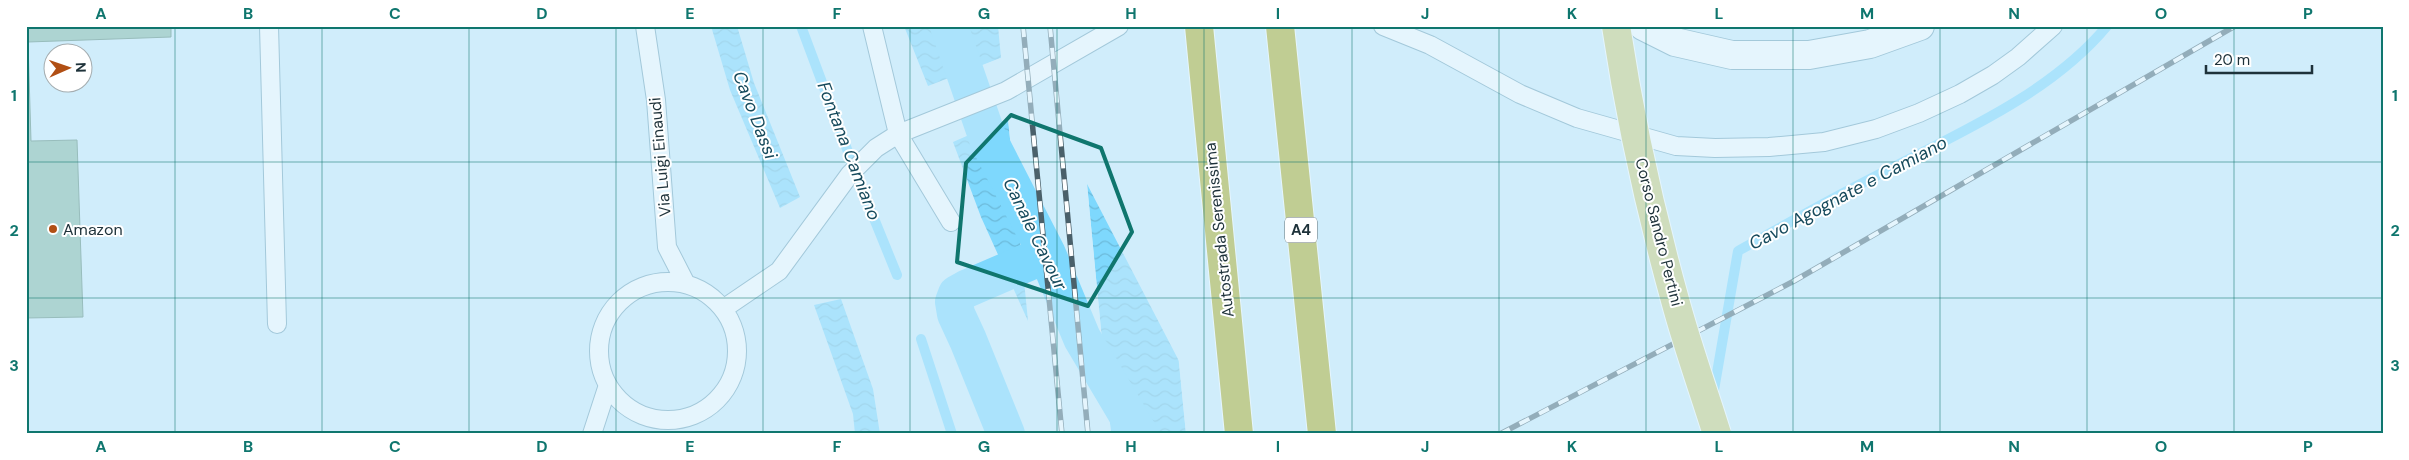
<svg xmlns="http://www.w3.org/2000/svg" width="2409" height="460" font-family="'DM Sans',sans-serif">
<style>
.water{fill:url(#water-waves)}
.pier{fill:#d0edfb}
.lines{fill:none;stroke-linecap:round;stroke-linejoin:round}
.stream{stroke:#7ed8fd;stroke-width:10}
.canal{stroke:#7ed8fd;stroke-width:38}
.building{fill:#84b59f;stroke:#54836f}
.service-casing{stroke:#6d9db2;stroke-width:20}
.tertiary-casing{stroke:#6d9db2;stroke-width:30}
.motorway-casing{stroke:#fff;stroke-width:30}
.service{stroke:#fff;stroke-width:18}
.tertiary{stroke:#fff;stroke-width:28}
.motorway{stroke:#aea614;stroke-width:28}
.rail-casing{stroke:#4a606a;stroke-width:5.5}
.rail{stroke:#fff;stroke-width:4;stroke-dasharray:11;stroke-linecap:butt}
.primary-bridge-casing{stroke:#fff;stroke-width:30;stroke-linecap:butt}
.primary-bridge{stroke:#ceca72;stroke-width:28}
.marked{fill:none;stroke:#0f766e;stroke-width:4;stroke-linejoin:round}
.grid{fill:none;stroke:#0f766e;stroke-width:1;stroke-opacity:0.55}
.poi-dot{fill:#b14f14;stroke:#fff;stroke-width:2}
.labels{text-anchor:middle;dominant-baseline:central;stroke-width:4;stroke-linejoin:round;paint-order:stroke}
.shield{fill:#fff;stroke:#627075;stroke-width:1}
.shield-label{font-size:15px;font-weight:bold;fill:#1e323a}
.street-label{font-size:16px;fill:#1e323a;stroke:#fff}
.poi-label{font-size:16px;fill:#1e323a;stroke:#fff;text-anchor:start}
.water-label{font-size:18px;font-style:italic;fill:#164a5c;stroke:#fff}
.neatline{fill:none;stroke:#0f766e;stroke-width:2}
.grid-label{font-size:16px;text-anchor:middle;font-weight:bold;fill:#0f766e}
</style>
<defs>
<pattern id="water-waves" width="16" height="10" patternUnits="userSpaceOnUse" patternTransform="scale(1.25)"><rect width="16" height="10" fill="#7ed8fd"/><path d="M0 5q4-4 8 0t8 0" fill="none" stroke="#6cbada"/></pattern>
</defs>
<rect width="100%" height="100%" fill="#d0edfb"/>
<path class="water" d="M 711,26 L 737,26 L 754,83 L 800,197 L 780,208 L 730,90 Z
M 904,26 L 999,26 L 1003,57 L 928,86 Z
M 1008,118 L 1028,321 L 981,217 L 953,142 Z
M 1087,184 L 1179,361 L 1186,434 L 1111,434 Z
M 841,299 L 873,389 L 880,434 L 855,434 L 853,414 L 814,305 Z"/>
<path class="pier" d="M 998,26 L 1002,26 L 1005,59 L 926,88 L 1001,58 Z
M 1007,116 L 1011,118 L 1031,320 L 1029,323 L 1008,119 L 950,142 Z
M 1087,181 L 1087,184 L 1111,434 L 1108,434 L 1085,184 Z
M 1178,354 L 1181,361 L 1188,434 L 1186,434 Z"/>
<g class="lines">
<path class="stream" d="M 801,26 L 860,184 L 897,275
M 921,339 L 952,434
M 1713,396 L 1738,251 C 1783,226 1827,201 1872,178 C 1952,136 2049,96 2107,26"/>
<path class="canal" d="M 949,26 L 988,139 L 1047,254 L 1082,338 L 1139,434
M 1006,434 L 968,340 L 956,314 L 954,302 L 957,294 L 966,289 L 1047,254"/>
</g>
<path class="building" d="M 26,26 L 171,26 L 171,37 L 28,42 L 31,141 L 77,140 L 83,317 L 26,318 Z"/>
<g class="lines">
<g class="service-casing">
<path id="service" d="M 269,26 L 277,324
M 645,26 L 656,100 L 667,247 L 686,284
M 872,26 L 898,134 L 951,222
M 1383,26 L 1430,45 L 1520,94 L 1577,118 L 1676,146 L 1715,148 L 1769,147 L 1824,142 L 1876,129 L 1919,113 L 1960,94 L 1993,75 L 2018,57 L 2053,26
M599 351a69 69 0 1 1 138 0a69 69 0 1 1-138 0Z
M 723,309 L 779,271 L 850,174 L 876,148 L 898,134 L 1006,91 L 1119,26
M 592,434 L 608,385"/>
</g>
<g class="tertiary-casing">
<path id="tertiary" d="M 1643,26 L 1675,42 L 1732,55 L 1809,55 L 1870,44 L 1920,26"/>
</g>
<g class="motorway-casing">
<path id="motorway" d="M 1199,26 L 1239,434
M 1280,26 L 1322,434"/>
</g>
<use href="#service" class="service"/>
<use href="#tertiary" class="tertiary"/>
<use href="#motorway" class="motorway"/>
<g class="rail-casing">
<path id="rail" d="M 1023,26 L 1062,434
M 1050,26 L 1088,434
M 1500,434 L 1794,281 L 2235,26"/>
</g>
<use href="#rail" class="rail"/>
<g class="primary-bridge-casing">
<path id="primary-bridge" d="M 1616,26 C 1630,119 1650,210 1675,300 C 1687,345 1703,389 1717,434"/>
</g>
<use href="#primary-bridge" class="primary-bridge"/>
</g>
<path d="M0 0H2409V460H0ZM 1011,115 L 1101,148 L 1132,232 L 1088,306 L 957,262 L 966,163 Z" fill="#d0edfb" fill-opacity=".55" fill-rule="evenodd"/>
<path class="marked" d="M 1011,115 L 1101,148 L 1132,232 L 1088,306 L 957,262 L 966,163 Z"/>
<path class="grid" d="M 175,26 L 175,434M 322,26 L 322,434M 469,26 L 469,434M 616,26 L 616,434M 763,26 L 763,434M 910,26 L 910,434M 1057,26 L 1057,434M 1204,26 L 1204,434M 1352,26 L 1352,434M 1499,26 L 1499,434M 1646,26 L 1646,434M 1793,26 L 1793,434M 1940,26 L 1940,434M 2087,26 L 2087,434M 2234,26 L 2234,434M 26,162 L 2383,162M 26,298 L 2383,298"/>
<circle class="poi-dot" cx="53" cy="229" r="5"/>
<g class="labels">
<rect class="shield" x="1285" y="217.5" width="32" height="25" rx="4"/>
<g class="shield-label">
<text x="1301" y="230">A4</text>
</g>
<g class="street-label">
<text transform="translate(660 157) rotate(-95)">Via Luigi Einaudi</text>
<text transform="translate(1219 230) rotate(-96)">Autostrada Serenissima</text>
<text transform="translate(1659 232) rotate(76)">Corso Sandro Pertini</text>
</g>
<g class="poi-label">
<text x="63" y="229">Amazon</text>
</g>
<g class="water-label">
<text transform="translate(755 115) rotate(69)">Cavo Dassi</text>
<text transform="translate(849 151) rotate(69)">Fontana Camiano</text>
<text transform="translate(1848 193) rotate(-28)">Cavo Agognate e Camiano</text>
<text transform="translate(1035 234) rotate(64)">Canale Cavour</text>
</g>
</g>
<rect width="2409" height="460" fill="none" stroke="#ffffff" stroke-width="55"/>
<g transform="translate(68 68) rotate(88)"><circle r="24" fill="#ffffff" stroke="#a5adb0"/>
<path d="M0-4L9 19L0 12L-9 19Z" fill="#b14f14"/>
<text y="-8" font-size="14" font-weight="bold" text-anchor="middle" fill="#1e323a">N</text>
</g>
<path d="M2206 65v8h106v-8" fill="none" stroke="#1e323a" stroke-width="2.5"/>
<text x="2214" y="65" font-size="15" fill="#1e323a" stroke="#ffffff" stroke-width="4" paint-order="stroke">20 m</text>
<rect x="28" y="28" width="2354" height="404" class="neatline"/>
<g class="grid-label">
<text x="101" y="19">A</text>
<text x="248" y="19">B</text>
<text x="395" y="19">C</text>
<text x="542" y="19">D</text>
<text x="690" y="19">E</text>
<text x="837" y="19">F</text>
<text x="984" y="19">G</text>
<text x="1131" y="19">H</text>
<text x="1278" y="19">I</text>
<text x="1425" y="19">J</text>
<text x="1572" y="19">K</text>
<text x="1719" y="19">L</text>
<text x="1867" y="19">M</text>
<text x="2014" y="19">N</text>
<text x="2161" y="19">O</text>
<text x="2308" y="19">P</text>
<text x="14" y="101">1</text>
<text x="2395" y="101">1</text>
<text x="14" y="236">2</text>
<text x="2395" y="236">2</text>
<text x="14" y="371">3</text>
<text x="2395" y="371">3</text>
<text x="101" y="452">A</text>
<text x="248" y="452">B</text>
<text x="395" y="452">C</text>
<text x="542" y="452">D</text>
<text x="690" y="452">E</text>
<text x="837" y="452">F</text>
<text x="984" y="452">G</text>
<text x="1131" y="452">H</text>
<text x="1278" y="452">I</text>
<text x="1425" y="452">J</text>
<text x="1572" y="452">K</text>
<text x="1719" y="452">L</text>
<text x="1867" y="452">M</text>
<text x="2014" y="452">N</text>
<text x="2161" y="452">O</text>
<text x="2308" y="452">P</text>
</g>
</svg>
